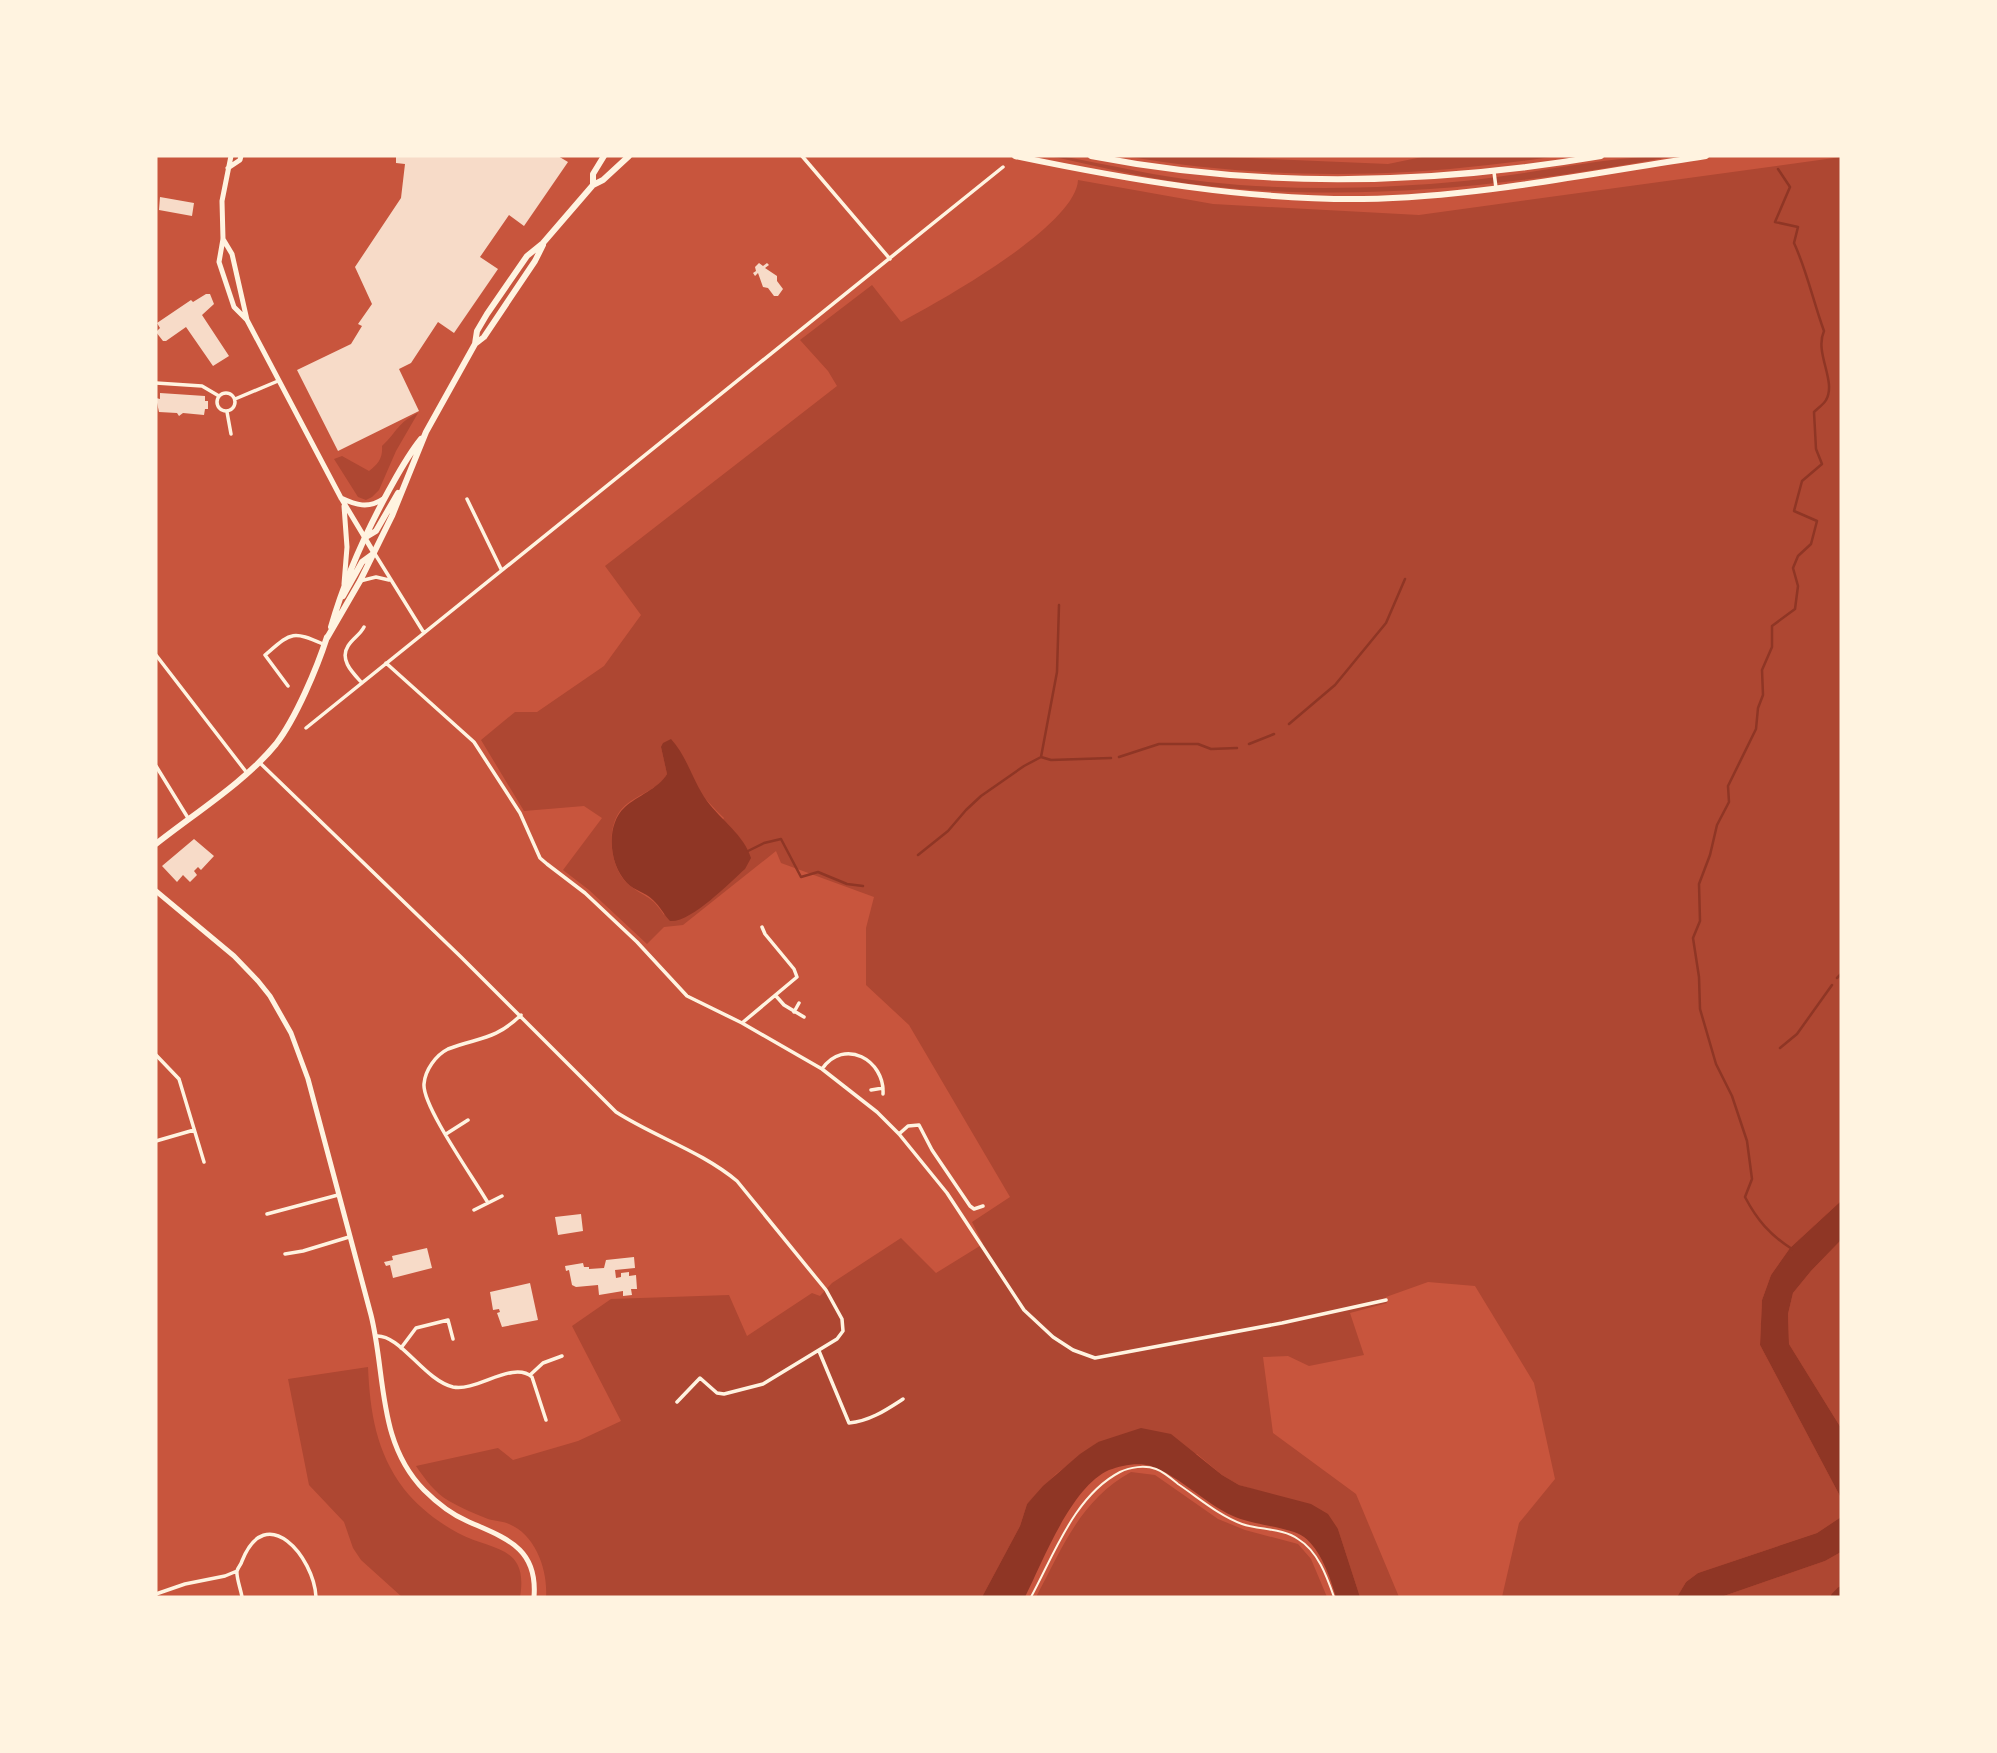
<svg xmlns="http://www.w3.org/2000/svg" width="1997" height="1753" font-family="Quicksand,sans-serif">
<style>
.green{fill:#ae4732;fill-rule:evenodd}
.water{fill:#8f3625}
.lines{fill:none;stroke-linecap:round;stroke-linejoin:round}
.stream{stroke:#8f3625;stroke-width:2.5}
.canal{stroke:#8f3625;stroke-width:9}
.building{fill:#f7dbc8}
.path{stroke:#fff3e0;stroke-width:2}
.minor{stroke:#fff3e0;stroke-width:3.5}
.tertiary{stroke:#fff3e0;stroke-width:5}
.primary{stroke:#fff3e0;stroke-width:6}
.trunk{stroke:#fff3e0;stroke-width:6}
</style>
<rect width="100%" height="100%" fill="#c8553d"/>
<path class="green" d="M 1049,156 L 1061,156 C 1110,165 1159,177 1208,182 C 1290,191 1382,189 1464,181 C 1535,174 1604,156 1675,156 C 1513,186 1349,205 1184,183 C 1139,177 1094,165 1049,156 Z
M 1125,156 L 1200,156 L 1388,164 L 1427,156 L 1557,156 C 1534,160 1511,162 1488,165 C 1367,179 1245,177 1125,156 Z
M 1841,157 L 1841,1201 L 1790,1248 L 1771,1275 L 1762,1300 L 1760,1345 L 1841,1498 L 1841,1517 L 1817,1533 L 1698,1573 L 1686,1582 L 1677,1597 L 1502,1597 L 1519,1523 L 1555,1479 L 1534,1383 L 1475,1286 L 1428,1282 L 1386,1297 L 1387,1303 L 1350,1313 L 1364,1355 L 1309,1366 L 1288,1356 L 1263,1357 L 1273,1433 L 1356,1494 L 1399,1597 L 1360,1597 L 1338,1529 L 1280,1497 L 1239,1485 L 1222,1475 L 1197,1454 L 1098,1442 L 1056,1474 L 1027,1504 L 1020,1526 L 982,1597 L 546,1597 C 548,1571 536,1535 509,1524 C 503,1521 495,1521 488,1519 C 475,1514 461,1508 449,1501 C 435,1493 425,1479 416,1466 L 498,1448 L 513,1460 L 578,1441 L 621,1421 L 572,1326 L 611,1299 L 729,1295 L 747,1336 L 812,1293 L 820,1296 L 832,1283 L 901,1238 L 936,1273 L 983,1244 L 972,1222 L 1010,1197 L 909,1025 L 866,985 L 866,928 L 874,897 L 781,863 L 776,851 L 683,925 L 664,927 L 647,944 L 589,890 L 563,870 L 602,818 L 584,806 L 524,811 L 481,740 L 515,712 L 537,712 L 604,666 L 641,615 L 605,566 L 837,386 L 828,371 L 800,340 L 872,285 L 901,322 C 940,301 1076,226 1078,180 L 1213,204 L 1419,215 ZM 661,747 C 682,770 701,796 724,818 L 664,915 C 651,894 642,897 627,883 C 610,867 606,830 620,811 C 632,795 657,792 667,774 Z
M 418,413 L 396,451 L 379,490 L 372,497 L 366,500 L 358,497 L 334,459 L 342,456 L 369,471 C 378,464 383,458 382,446 C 398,431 397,423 418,413 Z
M 1841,1240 L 1841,1428 L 1789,1344 L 1788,1314 L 1793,1293 L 1811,1271 Z
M 368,1367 C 370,1412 376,1452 404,1489 C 417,1506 439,1523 458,1533 C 491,1551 529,1544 520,1597 L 402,1597 L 361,1560 L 353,1548 L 344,1522 L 309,1485 L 288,1379 Z
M 1131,1472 L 1155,1475 L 1218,1519 L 1245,1530 L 1298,1544 L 1311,1559 L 1327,1597 L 1036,1597 C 1062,1549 1080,1500 1131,1472 Z
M 1841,1552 L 1841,1586 L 1829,1597 L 1721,1597 L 1825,1561 Z"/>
<path class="water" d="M 671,739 C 687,756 693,782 707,801 C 721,820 744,835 751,858 L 745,869 C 729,883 691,923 670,921 C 664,915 660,906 653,900 C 645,892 635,891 627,883 C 609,865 605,825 625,807 C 637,796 658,789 667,774 L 661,747 L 663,743 Z
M 1841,1201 L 1841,1240 L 1811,1271 L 1793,1293 L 1788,1314 L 1789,1344 L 1841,1428 L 1841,1498 L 1760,1345 L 1762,1300 L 1771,1275 L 1790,1248 Z
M 1141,1428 L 1171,1434 L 1222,1475 L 1239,1485 L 1311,1504 L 1328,1514 L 1338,1529 L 1360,1597 L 1336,1597 C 1330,1577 1321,1550 1304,1537 C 1291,1527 1251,1525 1233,1516 C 1204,1503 1181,1477 1151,1466 C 1138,1462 1122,1465 1109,1470 C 1071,1487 1043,1561 1025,1597 L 982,1597 L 1020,1526 L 1027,1504 L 1043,1486 L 1080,1454 L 1098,1442 Z
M 1841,1517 L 1841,1552 L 1825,1561 L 1721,1597 L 1677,1597 L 1686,1582 L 1698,1573 L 1817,1533 Z"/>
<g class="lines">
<path class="stream" d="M 1778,169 L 1790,187 L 1775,222 L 1798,227 L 1794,243 C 1807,271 1813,301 1824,331 C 1814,353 1837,381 1826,400 C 1824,404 1817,409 1814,412 L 1816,449 L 1822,464 L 1802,481 L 1794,511 L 1817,521 L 1811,544 L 1798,556 L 1793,568 L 1798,586 L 1795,609 L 1772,626 L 1772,647 L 1762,670 L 1763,695 L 1758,708 L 1756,729 L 1728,786 L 1729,802 L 1717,825 L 1710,855 L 1699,884 L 1700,921 L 1693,938 L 1699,977 L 1700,1009 L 1716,1064 L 1732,1096 L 1747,1141 L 1752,1179 L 1745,1197 C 1757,1220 1770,1235 1792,1249
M 1289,724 L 1335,685 L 1386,623 L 1405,579
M 1249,744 L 1274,734
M 1041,757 L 1057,672 L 1059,605
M 1119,757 L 1159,744 L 1198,744 L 1211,749 L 1237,748
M 748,851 L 764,843 L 781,839 L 801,877 L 818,872 L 847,884 L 863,886
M 918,855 L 948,831 L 966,810 L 981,796 L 1024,766 L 1041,757 L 1051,760 L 1111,758
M 1837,978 L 1841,974
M 1780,1048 L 1797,1034 L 1832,985"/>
<path class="canal" d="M 1835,1597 L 1841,1591"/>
</g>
<path class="building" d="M 396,156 L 558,156 L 568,162 L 524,226 L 509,215 L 480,257 L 498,269 L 454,333 L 438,322 L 411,363 L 399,369 L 419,411 L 338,451 L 297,370 L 351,344 L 362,326 L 358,324 L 372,304 L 355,267 L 401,198 L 405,164 L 396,163 Z
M 160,197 L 194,203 L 192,216 L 159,210 Z
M 759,263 L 763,266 L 767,263 L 769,265 L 765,268 L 777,276 L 777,281 L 783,289 L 778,296 L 774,296 L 768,288 L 763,287 L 758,273 L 755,276 L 753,273 L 756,271 L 755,267 Z
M 206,294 L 210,294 L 214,304 L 202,315 L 229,356 L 213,366 L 186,327 L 166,341 L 163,341 L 156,332 L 160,328 L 157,323 L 191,300 L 193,302 Z
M 160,393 L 205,396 L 205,401 L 208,401 L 208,409 L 205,409 L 204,415 L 183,413 L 179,416 L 177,413 L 159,412 L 156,398 L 160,399 Z
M 194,839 L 214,856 L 201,870 L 198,867 L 194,871 L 197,875 L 190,882 L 183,875 L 177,882 L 162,866 Z
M 581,1214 L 583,1231 L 558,1235 L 555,1217 Z
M 427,1248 L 432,1268 L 393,1278 L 390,1265 L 386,1266 L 384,1262 L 393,1260 L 392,1256 Z
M 634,1257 L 635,1268 L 615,1270 L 616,1278 L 621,1277 L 621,1273 L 629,1272 L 629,1276 L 636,1275 L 637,1289 L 631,1289 L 632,1295 L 623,1296 L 623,1291 L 599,1295 L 598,1285 L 576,1287 L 572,1285 L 569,1270 L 566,1271 L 565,1266 L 583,1263 L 584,1267 L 589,1267 L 589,1269 L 604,1268 L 606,1260 Z
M 530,1283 L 538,1320 L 502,1327 L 497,1313 L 500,1312 L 499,1309 L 493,1310 L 490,1292 Z"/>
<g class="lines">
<path class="path" d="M 1031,1597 C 1054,1555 1074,1496 1120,1472 C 1130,1467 1145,1465 1156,1469 C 1164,1472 1172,1479 1178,1484 C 1199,1498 1218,1515 1242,1524 C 1259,1530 1283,1528 1298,1539 C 1318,1551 1327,1577 1334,1597"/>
<path class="minor" d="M 802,156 L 890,259
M 1494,172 L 1496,188
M 156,383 L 202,386 L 219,396
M217 402a9 9 0 1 1 18 0a9 9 0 1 1-18 0Z
M 235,399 L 278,381
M 227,412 L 231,434
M 467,499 L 501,569
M 375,554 L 424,633
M 360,581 L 376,577 L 389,580
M 156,655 L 247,773
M 386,663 L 474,742 L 520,813 L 540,858 L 547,864 L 585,893 L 637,942 L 687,996 L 742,1023 L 822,1069 L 877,1112 L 899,1134 L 947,1193 L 1024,1310 L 1053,1337 L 1073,1350 L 1095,1358 L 1282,1323 L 1386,1300
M 362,683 C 353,673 339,660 348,646 C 353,638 360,635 364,627
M 288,686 L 265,655 C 291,633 291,630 323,644
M 306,728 L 1003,167
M 259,762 L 461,957 L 616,1112 C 655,1137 701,1151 737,1181 L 826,1290 L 842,1319 L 843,1331 L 837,1339 L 763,1384 L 724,1394 L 717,1393 L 700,1378 L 677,1402
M 156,766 L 188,818
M 776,996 L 784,1005 L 804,1017
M 794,1012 L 799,1003
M 742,1023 L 797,977 L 794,969 L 765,934 L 762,927
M 156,1055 L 179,1079 L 204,1162
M 822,1069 C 844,1037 885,1060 883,1094
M 871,1090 L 883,1088
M 446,1134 L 468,1120
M 899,1134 L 908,1126 L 919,1125 L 932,1150 L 970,1206 L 974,1209 L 983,1206
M 156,1141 L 194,1130
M 488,1203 C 475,1180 422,1106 424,1084 C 425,1070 436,1055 448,1049 C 479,1037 494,1041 521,1015
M 474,1210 L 502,1196
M 267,1214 L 338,1195
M 285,1254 L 303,1251 L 349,1237
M 376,1336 C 400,1334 424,1380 453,1387 C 477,1392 513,1360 532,1377 L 546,1420
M 401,1348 L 416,1328 L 448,1320 L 453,1339
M 819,1351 L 849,1423 C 870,1421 886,1410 903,1399
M 530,1375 L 543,1363 L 562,1356
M 156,1594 L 185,1584 L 225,1576 L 237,1571
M 242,1597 C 241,1590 236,1577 237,1571 C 238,1567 241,1565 242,1561 C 266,1500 314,1557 316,1597"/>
<path class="tertiary" d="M 231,156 L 222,201 L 223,239 L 219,262 L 234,307 L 247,320 L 341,498 L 374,553
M 228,168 L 240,160 L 241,156
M 223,239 L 232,254 L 247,320
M 341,498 C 356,505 368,509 383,499
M 344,584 L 347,547 L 344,506
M 156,891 L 234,956 L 258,981 L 270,996 L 291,1033 L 308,1079 L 371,1315 C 386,1375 377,1442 424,1490 C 436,1502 451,1514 467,1521 C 505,1538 538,1547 534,1597"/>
<path class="primary" d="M 593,185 L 593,174 L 604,156
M 475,344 L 484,337 L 535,261 L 543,245
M 366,537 L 376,531 L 398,493
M 343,596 L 362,562 L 373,554
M 331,627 C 345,578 365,534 389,490 C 399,472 408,455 421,439
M 327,638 L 360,581 L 392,516 L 426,432 L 475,344 L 477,331 L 487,314 L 527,256 L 543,243 L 593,185 L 603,180 L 629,156
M 156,844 C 195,813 245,782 276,744 C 296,718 317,668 327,637"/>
<path class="trunk" d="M 1015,156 C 1130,180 1245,200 1363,199 C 1479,197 1591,173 1706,156
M 1091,156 C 1261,189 1431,185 1601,156"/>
</g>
<rect width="1997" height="1753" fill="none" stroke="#fff3e0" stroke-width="315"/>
</svg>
